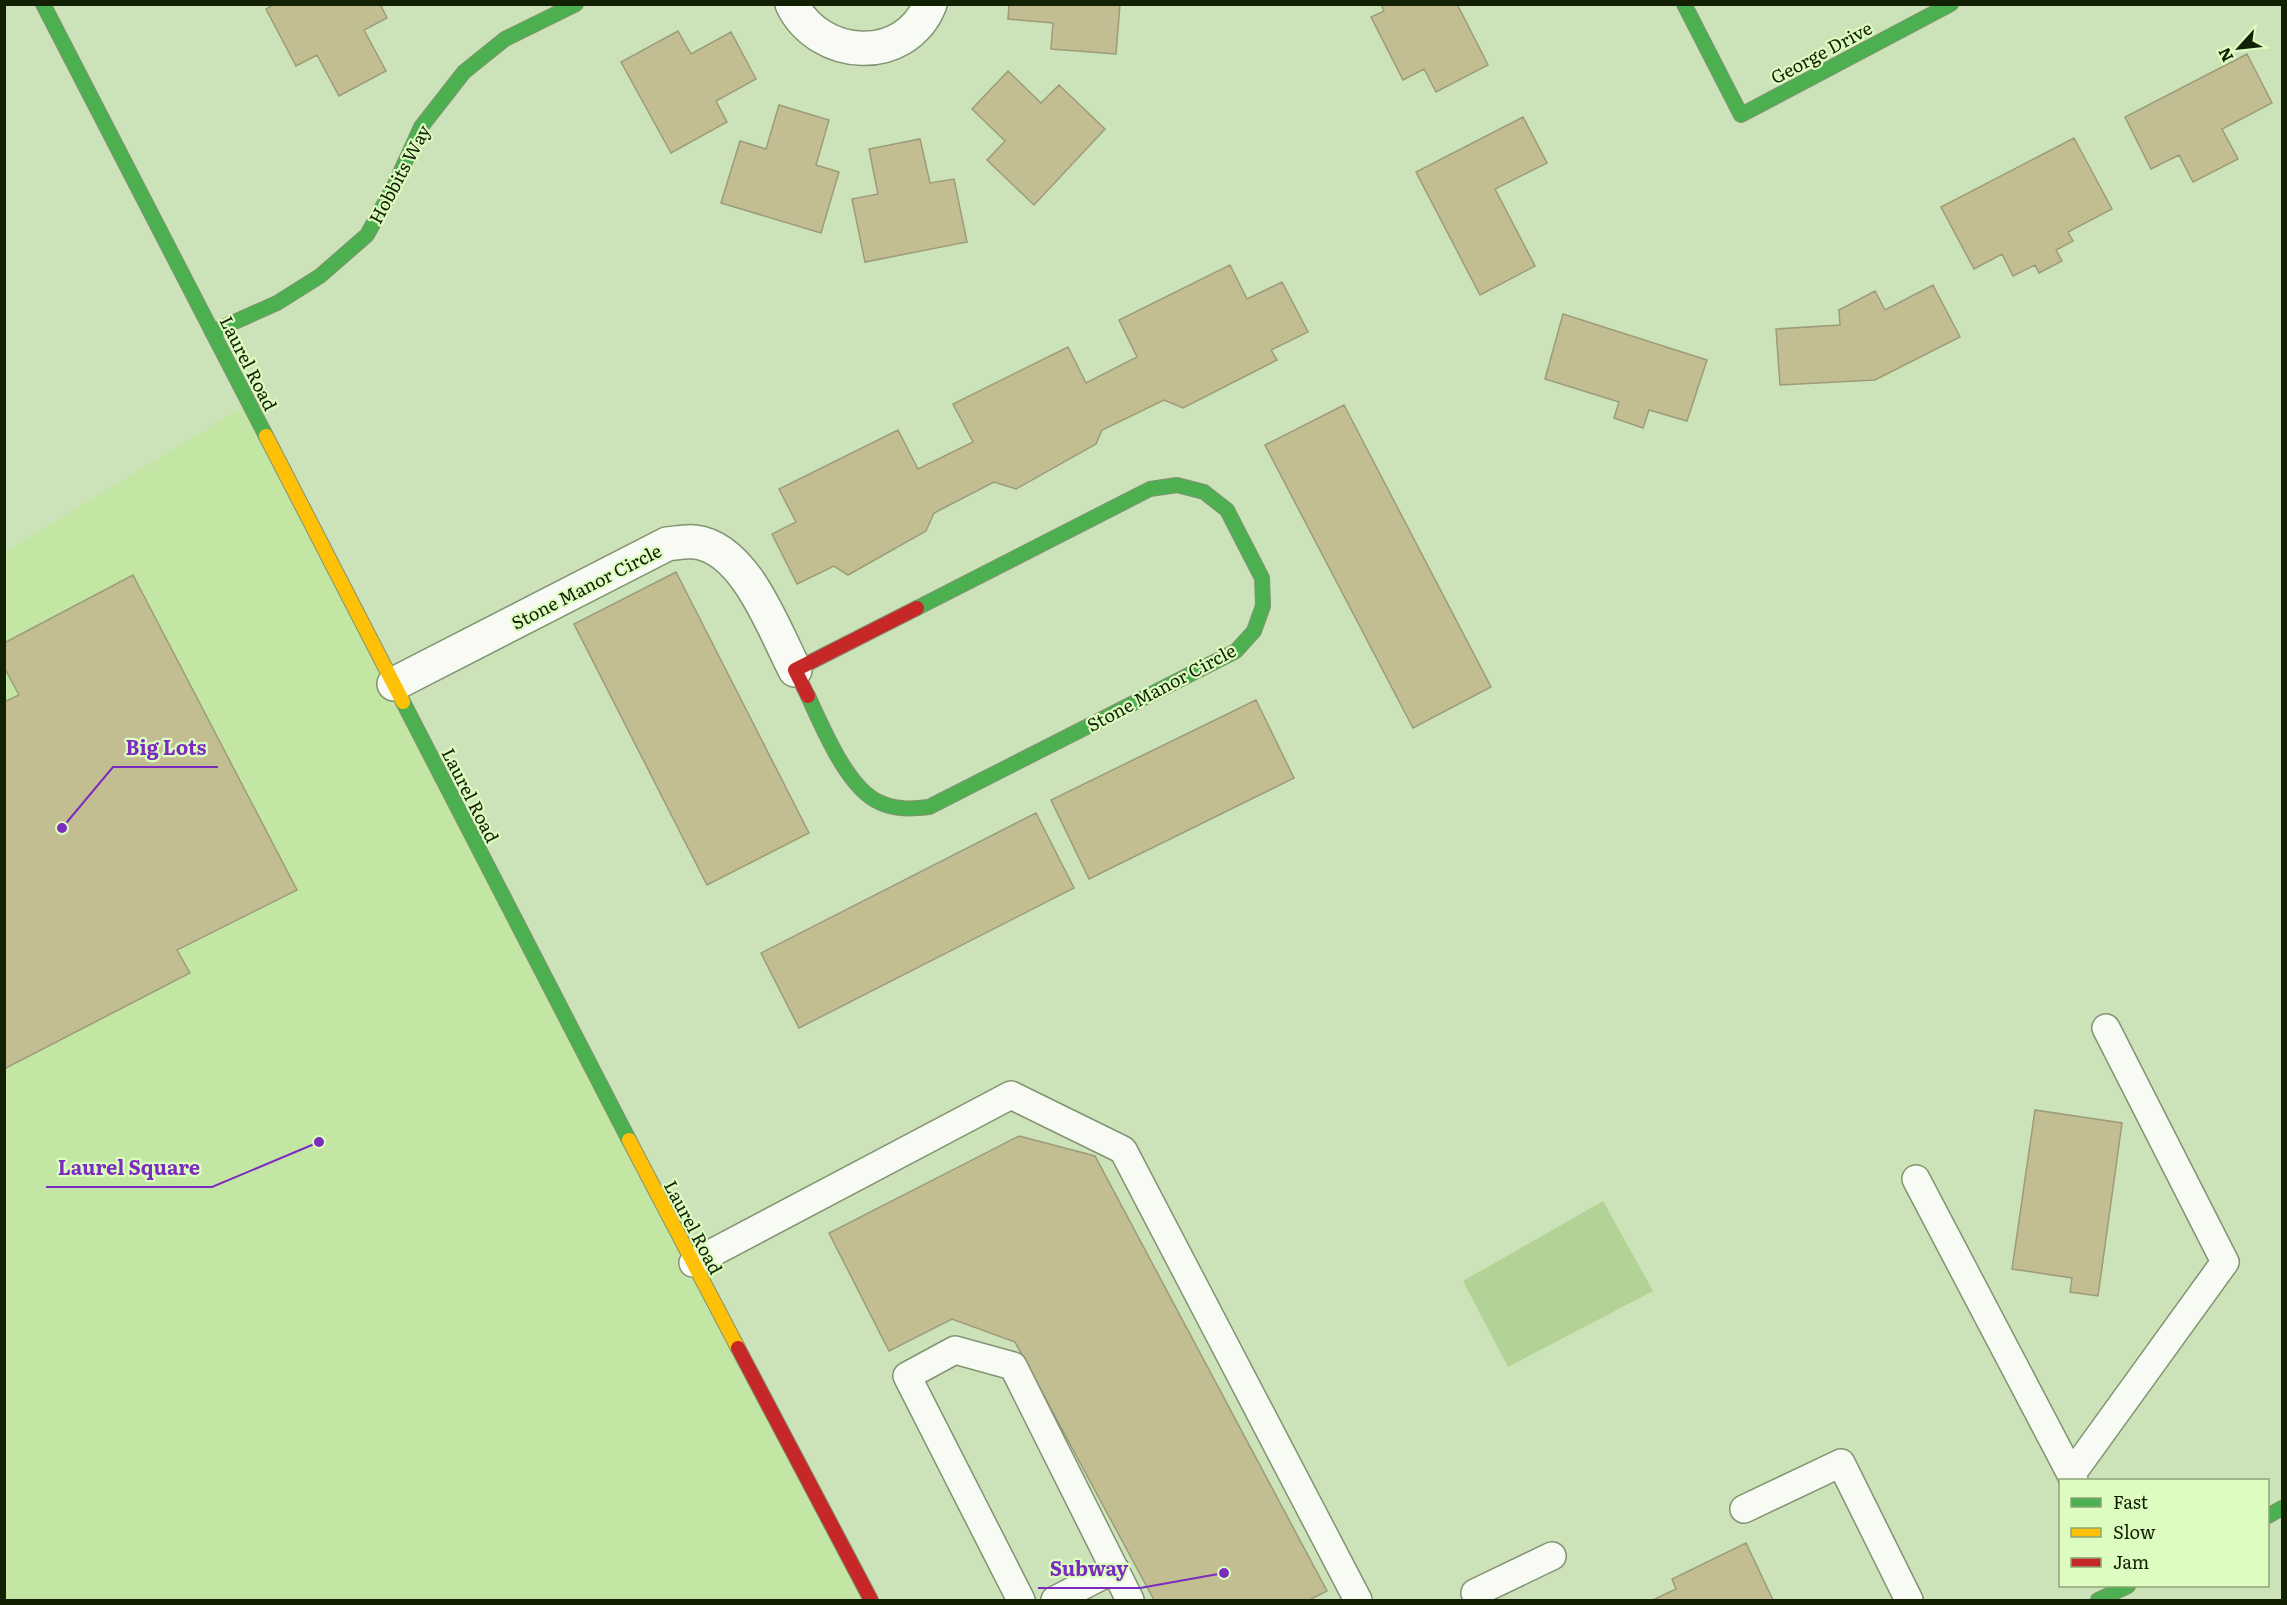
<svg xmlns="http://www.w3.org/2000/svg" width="2287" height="1605" font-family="Literata,serif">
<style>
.built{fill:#c4e6a5}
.green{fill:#b3d396}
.building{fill:#c3bd92;stroke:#9c9c7a;stroke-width:1.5}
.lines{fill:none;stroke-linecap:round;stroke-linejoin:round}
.lane-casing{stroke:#829372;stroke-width:30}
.street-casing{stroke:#829372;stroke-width:36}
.fast-casing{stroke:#829372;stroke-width:16}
.slow-casing{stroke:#829372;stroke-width:16}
.jam-casing{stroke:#829372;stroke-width:16}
.lane{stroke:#f7fbf4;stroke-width:27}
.street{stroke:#f7fbf4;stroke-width:33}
.fast{stroke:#4caf50;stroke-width:14}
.slow{stroke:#ffc107;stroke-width:14}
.jam{stroke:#c62828;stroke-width:14}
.labels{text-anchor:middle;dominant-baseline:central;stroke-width:4.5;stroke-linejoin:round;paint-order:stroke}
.street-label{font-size:18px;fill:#122003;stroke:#ddfdc0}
.leader{fill:none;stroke:#7b2cbf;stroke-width:2}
.callout-dot{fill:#7b2cbf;stroke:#ddfdc0;stroke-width:2}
.callout-label{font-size:20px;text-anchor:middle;font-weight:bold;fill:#7b2cbf;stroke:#ddfdc0;stroke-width:4.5;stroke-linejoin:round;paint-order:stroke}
</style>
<rect width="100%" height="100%" fill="#cce2b8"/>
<path class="built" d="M 249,403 L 871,1600 L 5,1600 L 5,552 Z"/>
<path class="green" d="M 1603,1201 L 1653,1291 L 1508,1367 L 1463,1281 Z"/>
<path class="building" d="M 275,4 L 380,4 L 387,18 L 364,30 L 386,71 L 339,96 L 317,55 L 296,66 L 266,9 Z
M 1009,4 L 1120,4 L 1116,54 L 1051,49 L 1053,23 L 1008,19 Z
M 1381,4 L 1457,4 L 1488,65 L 1436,92 L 1424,69 L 1403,80 L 1371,17 L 1384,11 Z
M 678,31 L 691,54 L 731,32 L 756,79 L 716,101 L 727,122 L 671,153 L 621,62 Z
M 2247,54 L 2272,103 L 2222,129 L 2238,159 L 2193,182 L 2179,155 L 2151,169 L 2125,117 Z
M 1008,71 L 1041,103 L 1059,85 L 1105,129 L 1034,205 L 987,160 L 1005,141 L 972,109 Z
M 779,105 L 829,120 L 816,165 L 839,172 L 821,233 L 721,203 L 740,141 L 766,149 Z
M 1523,117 L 1547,163 L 1495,189 L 1535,266 L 1480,295 L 1416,172 Z
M 2074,138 L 2112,209 L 2068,232 L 2073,241 L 2056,250 L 2062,261 L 2039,273 L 2035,265 L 2013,276 L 2002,254 L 1974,269 L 1941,207 Z
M 920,139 L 930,183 L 954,179 L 967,242 L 865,262 L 852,199 L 878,194 L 869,149 Z
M 1230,265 L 1247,299 L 1282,282 L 1308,332 L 1271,350 L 1277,360 L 1183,408 L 1164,400 L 1102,430 L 1096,444 L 1016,489 L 994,482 L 934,513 L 926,531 L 848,575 L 834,566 L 797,584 L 772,534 L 796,522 L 779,489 L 898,430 L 918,469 L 973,442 L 953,404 L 1068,347 L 1086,383 L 1137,357 L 1119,320 Z
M 1933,285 L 1960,337 L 1875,380 L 1780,385 L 1776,329 L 1840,325 L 1839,310 L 1875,291 L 1885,310 Z
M 1563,314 L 1707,360 L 1687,421 L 1649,410 L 1643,428 L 1614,418 L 1619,402 L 1545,379 Z
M 1344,405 L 1491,687 L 1413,728 L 1265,445 Z
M 676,572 L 809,833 L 707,885 L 574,624 Z
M 133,575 L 297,890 L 177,950 L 190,973 L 4,1069 L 4,702 L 19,695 L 4,667 L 4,643 Z
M 1256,700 L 1294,778 L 1089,879 L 1051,800 Z
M 1036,813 L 1074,888 L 799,1028 L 761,953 Z
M 2035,1110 L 2122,1123 L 2098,1296 L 2070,1292 L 2072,1278 L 2012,1269 Z
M 1019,1136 L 1095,1156 L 1327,1591 L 1309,1600 L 1154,1600 L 1015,1342 L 952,1319 L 889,1351 L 829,1233 Z
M 1746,1543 L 1773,1600 L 1653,1600 L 1676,1589 L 1672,1579 Z"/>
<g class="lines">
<g class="lane-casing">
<path id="lane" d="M 1916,1179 L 2074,1480
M 693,1263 L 1011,1095 L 1123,1150 L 1358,1600
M 2071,1475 L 2225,1262 L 2106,1028
M 1744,1509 L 1841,1463 L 1909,1600
M 1021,1600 L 907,1376 L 955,1350 L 1013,1366 L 1130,1600
M 1055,1600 L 1115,1569
M 1479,1600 L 1475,1593 L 1552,1556"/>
</g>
<g class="street-casing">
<path id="street" d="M 792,4 C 819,60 905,66 930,4
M 394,684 L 667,544 C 676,543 687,541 695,542 C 746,548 774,630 795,670"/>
</g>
<g class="fast-casing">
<path id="fast" d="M 43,4 L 266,436
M 1684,4 L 1741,115 L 1951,4
M 212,332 L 277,303 L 320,276 L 367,235 L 395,184 L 421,127 L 464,72 L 505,39 L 576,4
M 917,608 L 1150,489 L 1177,485
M 808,696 C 822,726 847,788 879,802 C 895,810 912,809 929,807 L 1236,651 L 1254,631 L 1263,606 L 1262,578 L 1227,510 L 1204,492 L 1177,485
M 403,702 L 629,1140
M 2268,1516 L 2282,1508
M 2098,1600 L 2128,1586"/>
</g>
<g class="slow-casing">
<path id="slow" d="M 266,436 L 403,702
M 629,1140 L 738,1348"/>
</g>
<g class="jam-casing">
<path id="jam" d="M 808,696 L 795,670 L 917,608
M 738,1348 L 871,1600"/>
</g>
<use href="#lane" class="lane"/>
<use href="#street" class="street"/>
<use href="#fast" class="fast"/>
<use href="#slow" class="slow"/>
<use href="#jam" class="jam"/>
</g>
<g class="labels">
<g class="street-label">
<text transform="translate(1821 52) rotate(-28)">George Drive</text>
<text transform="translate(399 174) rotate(-62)">Hobbits Way</text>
<text transform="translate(249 363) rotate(63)">Laurel Road</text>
<text transform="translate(586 586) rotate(-27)">Stone Manor Circle</text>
<text transform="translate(1161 687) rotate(-28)">Stone Manor Circle</text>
<text transform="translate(471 795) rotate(63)">Laurel Road</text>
<text transform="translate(694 1227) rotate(62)">Laurel Road</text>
</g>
</g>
<path class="leader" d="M62 828L113 767H218M319 1142L212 1187H46M1224 1573L1140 1588H1038"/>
<g class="callout-dot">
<circle cx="62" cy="828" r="6"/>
<circle cx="319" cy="1142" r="6"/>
<circle cx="1224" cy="1573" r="6"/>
</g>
<g class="callout-label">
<text x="166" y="755">Big Lots</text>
<text x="129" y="1175">Laurel Square</text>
<text x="1089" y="1576">Subway</text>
</g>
<rect width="2287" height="1605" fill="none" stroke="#122003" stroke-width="12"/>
<rect x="2059" y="1479" width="210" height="108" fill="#ddfdc0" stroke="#8ca574" stroke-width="1.5"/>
<rect x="2071" y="1498" width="30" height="9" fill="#4caf50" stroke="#8ca574" stroke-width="1.5"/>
<text x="2113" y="1509" font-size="18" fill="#122003">Fast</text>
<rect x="2071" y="1528" width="30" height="9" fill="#ffc107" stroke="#8ca574" stroke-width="1.5"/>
<text x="2113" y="1539" font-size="18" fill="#122003">Slow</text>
<rect x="2071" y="1558" width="30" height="9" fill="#c62828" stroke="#8ca574" stroke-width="1.5"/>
<text x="2113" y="1569" font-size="18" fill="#122003">Jam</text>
<g transform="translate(2239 48) rotate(243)" stroke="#ddfdc0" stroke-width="4.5" paint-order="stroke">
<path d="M0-4.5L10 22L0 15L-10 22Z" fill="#122003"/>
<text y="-9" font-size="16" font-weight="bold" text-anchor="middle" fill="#122003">N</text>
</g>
</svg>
